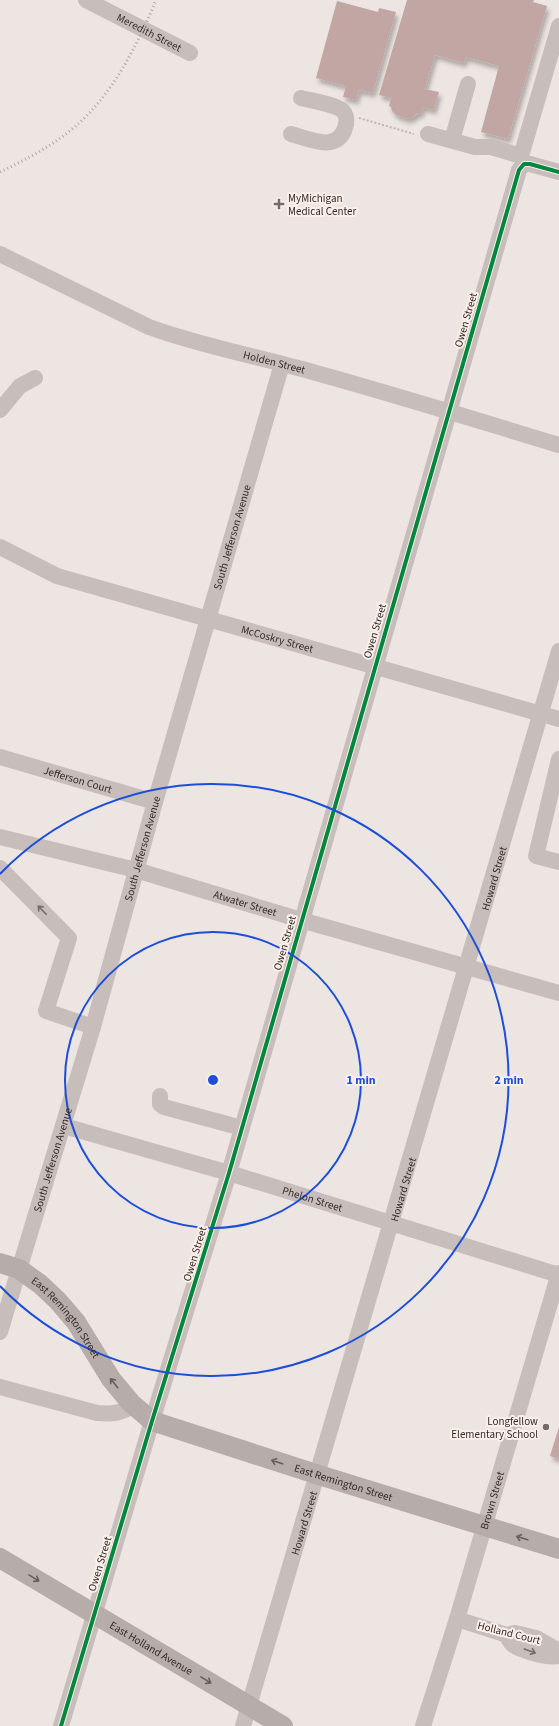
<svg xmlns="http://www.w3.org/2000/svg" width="559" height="1726" font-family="'Source Sans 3',sans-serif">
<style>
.building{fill:#c1a6a3;filter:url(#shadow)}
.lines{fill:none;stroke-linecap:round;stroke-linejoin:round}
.path{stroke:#c0b6b3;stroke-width:2;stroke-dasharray:2 2;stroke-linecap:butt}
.minor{stroke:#c7bebb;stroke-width:16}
.major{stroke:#b6acaa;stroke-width:20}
.rail{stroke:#afa7a5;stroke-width:3;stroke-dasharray:1 3;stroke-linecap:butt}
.cycleway-casing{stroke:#faefe9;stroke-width:6}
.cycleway{stroke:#00873e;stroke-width:4}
.oneway{stroke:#786d6b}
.oneway2{stroke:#6a5e5d}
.ring{fill:none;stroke:#1d4ed8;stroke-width:2}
.poi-dot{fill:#776b6a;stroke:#faefe9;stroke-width:1.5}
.labels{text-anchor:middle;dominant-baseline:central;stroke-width:4;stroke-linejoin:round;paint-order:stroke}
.street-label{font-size:11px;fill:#382a29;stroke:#faefe9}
.poi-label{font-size:11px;fill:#382a29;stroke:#faefe9;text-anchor:start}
.centre{fill:#1d4ed8;stroke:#faefe9;stroke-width:2}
.ring-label{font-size:12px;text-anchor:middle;font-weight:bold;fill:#1d4ed8;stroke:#faefe9;stroke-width:4;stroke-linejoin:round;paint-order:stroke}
</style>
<defs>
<filter id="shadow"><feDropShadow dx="2.5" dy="4.5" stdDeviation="2" flood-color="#0004"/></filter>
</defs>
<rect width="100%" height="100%" fill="#ede5e2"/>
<path class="building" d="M 407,0 L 534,0 L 533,2 L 547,6 L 508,139 L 481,132 L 499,66 L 466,57 L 464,63 L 435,55 L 425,89 L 439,92 L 434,110 L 423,107 L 421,114 L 417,113 L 414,117 L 408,119 L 396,115 L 392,111 L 391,107 L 389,106 L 391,98 L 379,95 Z
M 337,1 L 378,12 L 379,8 L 396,12 L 373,93 L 359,90 L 356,100 L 343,97 L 346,86 L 316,78 Z
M 559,1427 L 559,1459 L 550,1456 Z"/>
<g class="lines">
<path class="path" d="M 359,118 L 414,134"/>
<g class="minor">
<path id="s1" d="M 86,0 L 190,53"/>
<path d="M 291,134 C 309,139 337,153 345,128 C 347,123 347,116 343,111 C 335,104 312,101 301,98"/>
<path d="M 428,134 L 475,147 L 491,147 L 521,156 L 524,164"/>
<path d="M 452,140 L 468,84"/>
<path d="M 521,156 L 559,26"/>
<path d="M 524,164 L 530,164 L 559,172"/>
<path id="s2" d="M 0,254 L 149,327 C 201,346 256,356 309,371 C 393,394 476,420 559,445"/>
<path d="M 0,410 L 20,386 L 35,378"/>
<path id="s3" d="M 0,547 L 57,576 L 559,719"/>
<path id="s4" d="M 0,757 L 155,802"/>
<path d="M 559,759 L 536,856 L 559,862"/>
<path id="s5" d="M 0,837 L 136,870 L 301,920 L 559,993"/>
<path d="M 0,868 L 69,938 L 46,1011 L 93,1027"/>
<path d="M 160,1096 L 160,1104 L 164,1107 L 242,1128"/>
<path id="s6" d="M 64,1126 L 229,1173 L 559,1275"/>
<path id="s7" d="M 0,1332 L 93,1027 L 155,802 L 282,364"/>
<path d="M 0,1387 L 97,1413 C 111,1414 121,1414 134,1405"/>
<path d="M 457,1619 L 507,1635 L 515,1633 L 536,1638 L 559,1651"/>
<path d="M 507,1635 C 508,1638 510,1642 512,1644 C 520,1651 548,1658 559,1656"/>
<path d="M 61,1726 L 152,1421 L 229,1173 L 519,170 L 524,164"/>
<path id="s8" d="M 243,1726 C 351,1368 457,1010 559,651"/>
<path id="s9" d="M 423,1726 L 457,1619 L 559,1273"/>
</g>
<g class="major">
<path id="s10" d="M 0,1263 L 19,1269 L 40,1284 L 58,1301 L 76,1322 L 111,1379 L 131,1403 L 152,1421 L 319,1475 L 559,1549"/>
<path id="s11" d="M 0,1558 L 283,1726"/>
</g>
<path class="rail" d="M 0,172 C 25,160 50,147 71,130 C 111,98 137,46 156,0"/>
<g class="cycleway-casing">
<path id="cycleway" d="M 61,1726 L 152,1421 L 229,1173 L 519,170 L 524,164 L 530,164 L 559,172"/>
</g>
<use href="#cycleway" class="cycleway"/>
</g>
<defs><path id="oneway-shaft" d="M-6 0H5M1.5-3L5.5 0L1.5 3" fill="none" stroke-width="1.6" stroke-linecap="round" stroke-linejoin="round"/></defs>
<g class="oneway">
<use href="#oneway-shaft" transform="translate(42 910) rotate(-134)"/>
<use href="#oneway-shaft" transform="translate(530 1651) rotate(20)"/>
</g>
<g class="oneway2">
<use href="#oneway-shaft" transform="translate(114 1383) rotate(-128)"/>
<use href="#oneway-shaft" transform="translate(277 1462) rotate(-162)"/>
<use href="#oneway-shaft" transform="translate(522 1538) rotate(-163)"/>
<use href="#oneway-shaft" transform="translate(34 1578) rotate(31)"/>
<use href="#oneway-shaft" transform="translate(206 1680) rotate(31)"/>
</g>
<g class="ring">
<circle cx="213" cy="1080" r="148"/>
<path d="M0 874A296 296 0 1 1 0 1286"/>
</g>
<g class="poi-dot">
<path d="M277 198h4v4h4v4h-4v4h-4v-4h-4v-4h4z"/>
<circle cx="546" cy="1427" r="4"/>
</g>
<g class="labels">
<g class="street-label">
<text stroke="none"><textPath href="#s1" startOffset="71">Meredith Street</textPath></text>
<text transform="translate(466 320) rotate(-74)">Owen Street</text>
<text stroke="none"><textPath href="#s2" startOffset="296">Holden Street</textPath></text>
<text stroke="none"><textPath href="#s7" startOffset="828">South Jefferson Avenue</textPath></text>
<text transform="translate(375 631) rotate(-74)">Owen Street</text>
<text stroke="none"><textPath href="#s3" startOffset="293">McCoskry Street</textPath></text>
<text stroke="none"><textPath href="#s4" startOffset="81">Jefferson Court</textPath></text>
<text stroke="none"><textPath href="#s7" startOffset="504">South Jefferson Avenue</textPath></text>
<text stroke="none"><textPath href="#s8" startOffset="884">Howard Street</textPath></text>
<text stroke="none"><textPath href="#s5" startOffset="254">Atwater Street</textPath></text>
<text transform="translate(285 943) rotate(-74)">Owen Street</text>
<text stroke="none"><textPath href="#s7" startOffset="180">South Jefferson Avenue</textPath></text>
<text stroke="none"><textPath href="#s8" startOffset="560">Howard Street</textPath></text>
<text stroke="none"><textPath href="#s6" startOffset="259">Phelon Street</textPath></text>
<text transform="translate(195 1254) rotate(-73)">Owen Street</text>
<text stroke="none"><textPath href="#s10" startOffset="88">East Remington Street</textPath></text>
<text stroke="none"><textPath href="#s10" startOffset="425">East Remington Street</textPath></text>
<text stroke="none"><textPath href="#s9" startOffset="236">Brown Street</textPath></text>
<text stroke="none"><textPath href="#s8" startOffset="212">Howard Street</textPath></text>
<text transform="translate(100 1564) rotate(-73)">Owen Street</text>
<text transform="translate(509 1633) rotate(14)">Holland Court</text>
<text stroke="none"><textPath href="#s11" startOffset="176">East Holland Avenue</textPath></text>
</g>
<g class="poi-label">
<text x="288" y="198">MyMichigan<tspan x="288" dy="13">Medical Center</tspan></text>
<text x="538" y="1421" text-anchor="end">Longfellow<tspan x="538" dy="13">Elementary School</tspan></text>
</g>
</g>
<circle cx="213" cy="1080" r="6" class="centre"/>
<g class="ring-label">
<text x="361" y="1084">1 min</text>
<text x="509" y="1084">2 min</text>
</g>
</svg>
